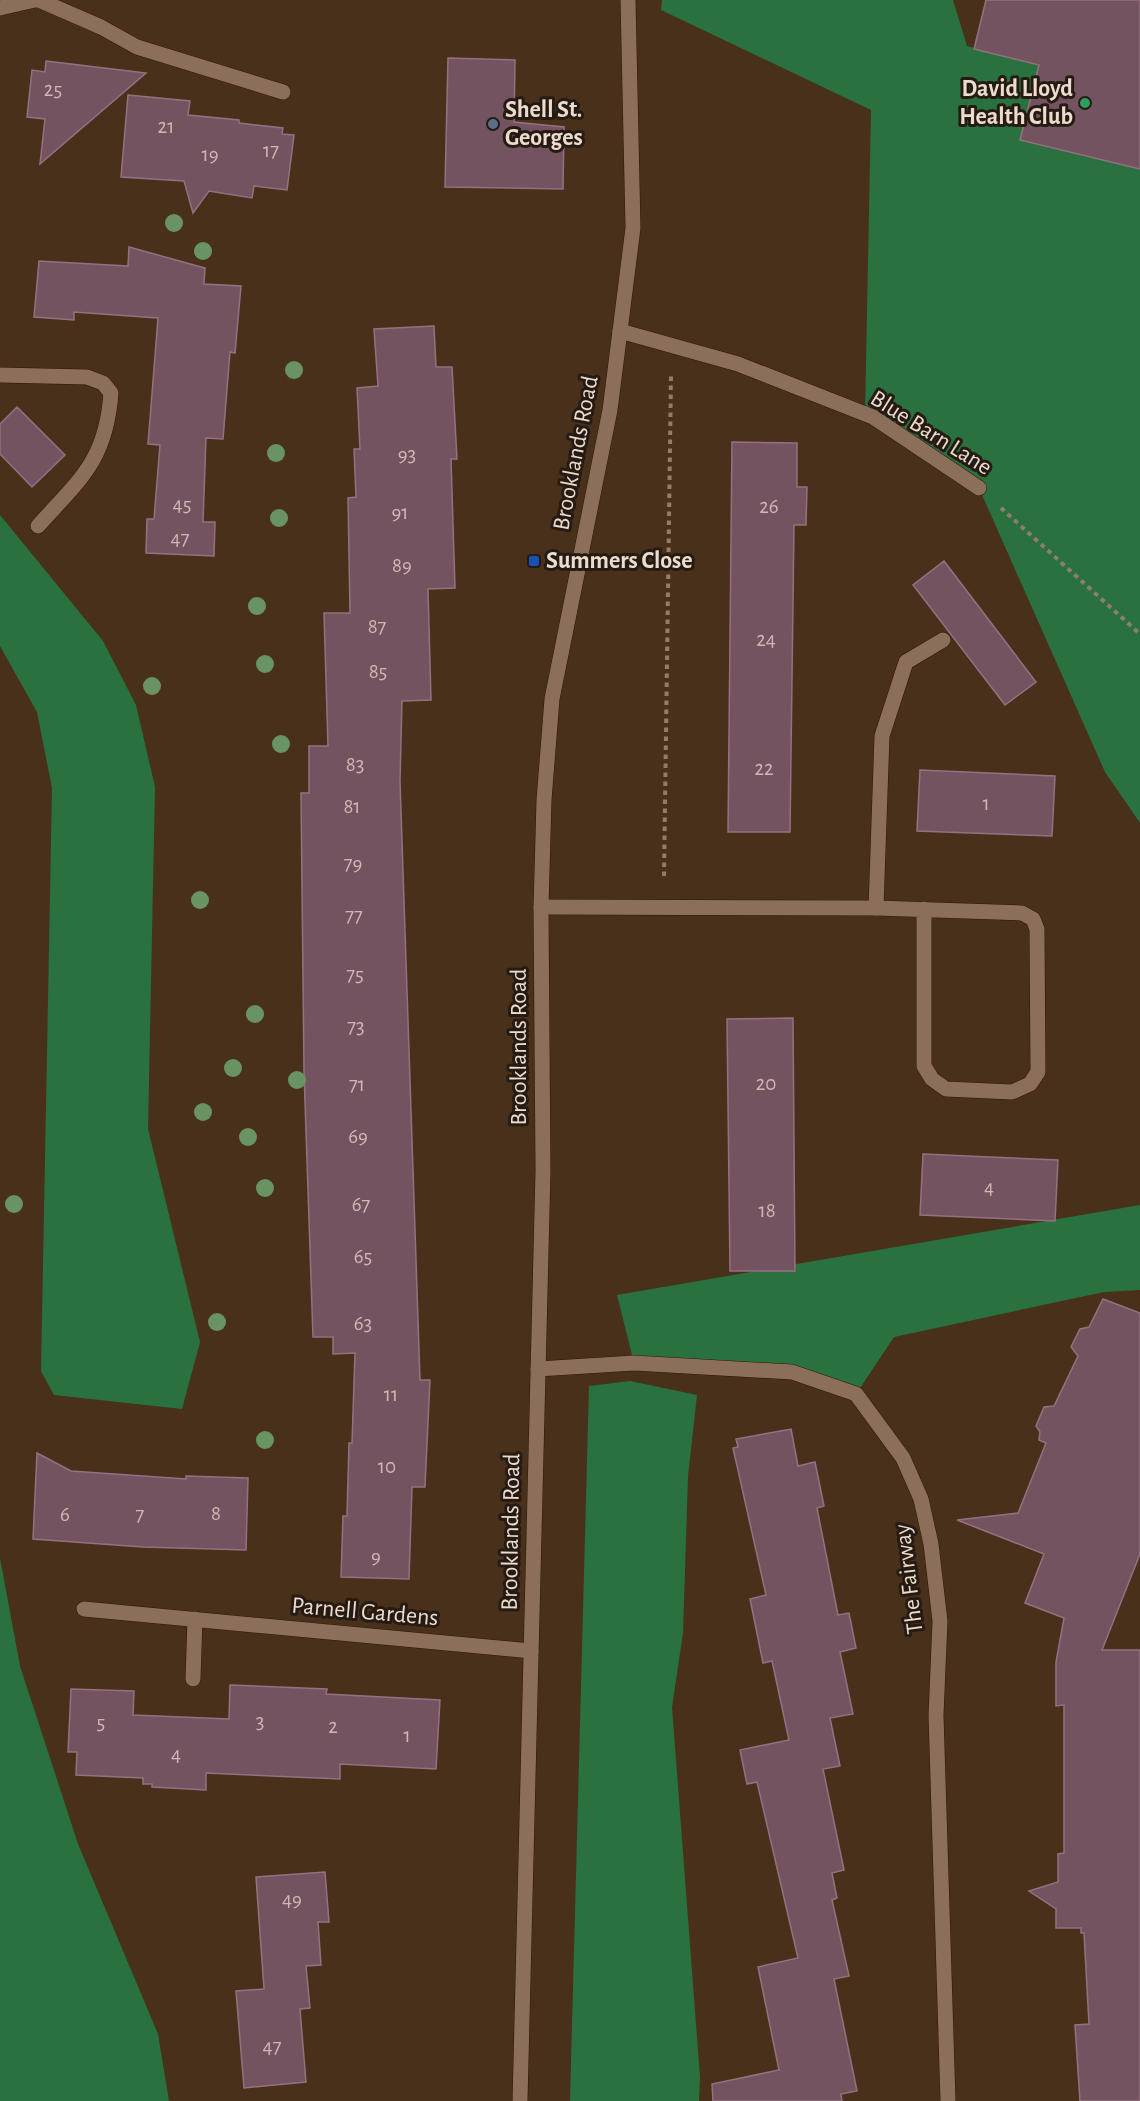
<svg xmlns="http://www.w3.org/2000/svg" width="1140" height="2101" font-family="'Alegreya Sans',sans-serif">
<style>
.forest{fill:#297240}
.building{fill:#745361;stroke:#957180;stroke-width:1.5}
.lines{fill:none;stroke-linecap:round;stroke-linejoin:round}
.service-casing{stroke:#2e1704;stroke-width:16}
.minor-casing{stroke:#2e1704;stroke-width:16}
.secondary-casing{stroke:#2e1704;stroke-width:16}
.path{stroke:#927d6c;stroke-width:4;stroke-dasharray:4.5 4.5;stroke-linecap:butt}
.service{stroke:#8c6f5a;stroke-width:15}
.minor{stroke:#8c6f5a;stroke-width:15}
.secondary{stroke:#8c6f5a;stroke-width:15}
.tree{fill:#699362}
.leisure-dot{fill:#2e9e5b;stroke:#261b12;stroke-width:2}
.service-dot{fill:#5c6f8a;stroke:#261b12;stroke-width:2}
.transit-dot{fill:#1a4fb4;stroke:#261b12;stroke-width:2}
.labels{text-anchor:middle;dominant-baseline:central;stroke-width:6;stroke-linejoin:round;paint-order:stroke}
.number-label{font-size:21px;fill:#ceb9b4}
.poi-label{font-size:24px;font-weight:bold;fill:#ecdbcf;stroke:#261b12;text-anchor:start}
.street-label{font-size:24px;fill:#ecdbcf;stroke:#261b12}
</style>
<rect width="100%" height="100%" fill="#49301b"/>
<path class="forest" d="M 662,0 L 953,0 L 967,46 L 1039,65 L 1020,140 L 1140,169 L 1140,823 L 1105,772 L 979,488 L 865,414 L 871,110 L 661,10 Z
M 0,515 L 103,641 L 136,705 L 155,787 L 148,1129 L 200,1342 L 182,1409 L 54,1395 L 41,1371 L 52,788 L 37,712 L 0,646 Z
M 1140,1205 L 1140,1290 L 1104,1292 L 894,1337 L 856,1394 L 792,1372 L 634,1363 L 617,1295 Z
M 630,1381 L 697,1395 L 688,1476 L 683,1633 L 672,1707 L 700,2077 L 699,2101 L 570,2101 L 589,1386 Z
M 0,1558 L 20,1666 L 78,1844 L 158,2034 L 169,2101 L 0,2101 Z"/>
<path class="building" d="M 986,0 L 1140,0 L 1140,169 L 1020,140 L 1039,65 L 974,49 Z
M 448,58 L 515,60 L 514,122 L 564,127 L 563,189 L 445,187 Z
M 46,61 L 146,73 L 40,164 L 45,119 L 27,117 L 32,70 L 45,72 Z
M 128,95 L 190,101 L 188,115 L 239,120 L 239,123 L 283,128 L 282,134 L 294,135 L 287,190 L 254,186 L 252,198 L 209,191 L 193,213 L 184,181 L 121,177 Z
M 129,247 L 205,268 L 204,284 L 241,286 L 235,353 L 230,352 L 223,439 L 206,438 L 203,522 L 215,522 L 214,556 L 146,553 L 147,519 L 154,519 L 160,445 L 148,444 L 158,318 L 74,312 L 74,320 L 34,317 L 39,261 L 128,266 Z
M 434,326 L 436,367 L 452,367 L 457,459 L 451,459 L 455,588 L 428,589 L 431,700 L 402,701 L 400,781 L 420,1380 L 430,1380 L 425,1487 L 412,1487 L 409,1579 L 341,1577 L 343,1516 L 347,1516 L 349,1443 L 352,1443 L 355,1353 L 333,1354 L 333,1337 L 313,1337 L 304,1072 L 301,793 L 309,793 L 309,746 L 328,746 L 324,613 L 350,613 L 348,498 L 356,497 L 354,449 L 360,449 L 357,388 L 378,386 L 374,329 Z
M 17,407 L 65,455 L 32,487 L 0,454 L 0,424 Z
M 732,442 L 797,443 L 797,487 L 807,487 L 806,525 L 794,525 L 790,832 L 728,832 Z
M 944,561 L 1036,682 L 1005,705 L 913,585 Z
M 920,770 L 1055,776 L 1052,836 L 917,831 Z
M 793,1018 L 795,1271 L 730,1271 L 727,1019 Z
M 923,1154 L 1058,1160 L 1055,1221 L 920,1215 Z
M 1103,1299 L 1140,1313 L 1140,1554 L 1102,1650 L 1140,1650 L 1140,2101 L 1080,2101 L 1075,2025 L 1089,2024 L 1084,1933 L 1081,1933 L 1081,1928 L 1056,1928 L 1056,1909 L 1029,1891 L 1058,1882 L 1058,1854 L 1064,1853 L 1064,1705 L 1056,1706 L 1056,1662 L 1064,1618 L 1025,1603 L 1044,1554 L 957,1520 L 1018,1513 L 1046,1443 L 1039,1440 L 1040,1432 L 1036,1426 L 1044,1407 L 1054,1406 L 1078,1356 L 1071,1347 L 1080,1329 L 1089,1327 Z
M 791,1429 L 798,1466 L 815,1462 L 824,1506 L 817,1508 L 838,1615 L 849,1613 L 856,1648 L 840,1652 L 853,1714 L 830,1718 L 840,1766 L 823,1769 L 844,1870 L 832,1873 L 837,1898 L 832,1900 L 849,1976 L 834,1979 L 857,2091 L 841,2094 L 842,2101 L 713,2101 L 712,2084 L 779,2070 L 758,1967 L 798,1958 L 757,1782 L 747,1784 L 740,1750 L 789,1740 L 772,1661 L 763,1663 L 750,1599 L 766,1595 L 733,1448 L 738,1447 L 736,1439 Z
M 37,1453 L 71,1471 L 186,1479 L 186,1476 L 248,1478 L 246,1550 L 143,1547 L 33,1539 Z
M 230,1685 L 327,1689 L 326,1694 L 440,1700 L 436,1769 L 340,1764 L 340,1779 L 206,1773 L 206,1790 L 152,1787 L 152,1784 L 143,1784 L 143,1778 L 76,1775 L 77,1752 L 68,1752 L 71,1689 L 134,1691 L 133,1715 L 229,1719 Z
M 325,1872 L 329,1922 L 318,1922 L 321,1965 L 306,1966 L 310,2008 L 300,2009 L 306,2082 L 244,2088 L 236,1991 L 264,1989 L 256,1877 Z"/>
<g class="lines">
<g class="service-casing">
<path id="service" d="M 620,331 L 738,364 L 873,417 L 979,488
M 876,908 L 882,736 L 906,662 L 943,640
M 193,1679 L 195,1619"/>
</g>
<g class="minor-casing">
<path id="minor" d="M 39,0 L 101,27 L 137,47 L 283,92
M 0,8 L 35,0
M 0,375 L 87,377 L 103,383 L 111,393 C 106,461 80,479 38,526
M 541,907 L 876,908 L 1022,913 L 1033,919 L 1037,929 L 1038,1072 L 1030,1084 L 1012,1092 L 946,1089 L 932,1079 L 924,1066 L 924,909
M 538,1369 L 634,1363 L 792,1372 L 856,1394 L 903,1458 L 921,1499 L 931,1544 L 940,1621 L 936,1715 L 948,2101
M 84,1609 L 531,1651"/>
</g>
<g class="secondary-casing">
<path id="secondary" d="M 520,2101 L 543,1171 L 541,907 L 544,800 L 552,699 L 610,410 L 633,228 L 628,0"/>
</g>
<path class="path" d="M 1001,508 L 1140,634
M 664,876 L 671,376"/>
<use href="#service" class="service"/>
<use href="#minor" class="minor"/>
<use href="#secondary" class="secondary"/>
</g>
<g class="tree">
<circle cx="174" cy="223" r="9"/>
<circle cx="203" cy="251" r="9"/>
<circle cx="294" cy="370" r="9"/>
<circle cx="276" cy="453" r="9"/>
<circle cx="279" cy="518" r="9"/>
<circle cx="257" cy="606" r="9"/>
<circle cx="265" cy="664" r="9"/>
<circle cx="152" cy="686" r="9"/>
<circle cx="281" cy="744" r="9"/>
<circle cx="200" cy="900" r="9"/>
<circle cx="255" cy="1014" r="9"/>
<circle cx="233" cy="1068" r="9"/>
<circle cx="297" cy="1080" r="9"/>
<circle cx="203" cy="1112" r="9"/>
<circle cx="248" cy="1137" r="9"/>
<circle cx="265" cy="1188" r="9"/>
<circle cx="14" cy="1204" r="9"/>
<circle cx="217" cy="1322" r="9"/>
<circle cx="265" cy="1440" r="9"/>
</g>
<circle class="leisure-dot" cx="1085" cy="103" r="6"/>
<circle class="service-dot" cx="493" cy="124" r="6"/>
<rect class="transit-dot" x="528" y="555" width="12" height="12" rx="3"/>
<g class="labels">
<g class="number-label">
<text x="53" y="89">25</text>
<text x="166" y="126">21</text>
<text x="271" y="150">17</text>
<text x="210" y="154">19</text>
<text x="407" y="454">93</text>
<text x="182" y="504">45</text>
<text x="769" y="506">26</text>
<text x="400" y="512">91</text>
<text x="180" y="538">47</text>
<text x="402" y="565">89</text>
<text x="377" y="626">87</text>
<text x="766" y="639">24</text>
<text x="378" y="671">85</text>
<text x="355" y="764">83</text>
<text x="764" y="768">22</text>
<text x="986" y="803">1</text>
<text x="352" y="806">81</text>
<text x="353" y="863">79</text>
<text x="354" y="915">77</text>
<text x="355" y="974">75</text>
<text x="356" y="1026">73</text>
<text x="766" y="1083">20</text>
<text x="357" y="1084">71</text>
<text x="358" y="1136">69</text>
<text x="989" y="1187">4</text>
<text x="361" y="1204">67</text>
<text x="767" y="1210">18</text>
<text x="363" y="1256">65</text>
<text x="363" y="1323">63</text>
<text x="391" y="1394">11</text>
<text x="387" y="1466">10</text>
<text x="216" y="1513">8</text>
<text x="65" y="1514">6</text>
<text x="140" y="1514">7</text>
<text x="376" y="1556">9</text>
<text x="260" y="1721">3</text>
<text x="101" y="1722">5</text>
<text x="333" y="1726">2</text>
<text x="407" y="1735">1</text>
<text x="176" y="1754">4</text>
<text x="292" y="1899">49</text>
<text x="272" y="2046">47</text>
</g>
<g class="poi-label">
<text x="1073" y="89" text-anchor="end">David Lloyd<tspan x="1073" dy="28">Health Club</tspan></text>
<text x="505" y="110">Shell St.<tspan x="505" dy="28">Georges</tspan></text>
<text x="546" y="561">Summers Close</text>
</g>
<g class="street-label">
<text transform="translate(931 433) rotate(32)">Blue Barn Lane</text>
<text transform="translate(576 453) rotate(-79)">Brooklands Road</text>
<text transform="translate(519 1047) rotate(-90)">Brooklands Road</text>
<text transform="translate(511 1532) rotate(-89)">Brooklands Road</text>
<text transform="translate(909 1579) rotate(-97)">The Fairway</text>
<text transform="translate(365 1612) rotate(5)">Parnell Gardens</text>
</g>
</g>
</svg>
